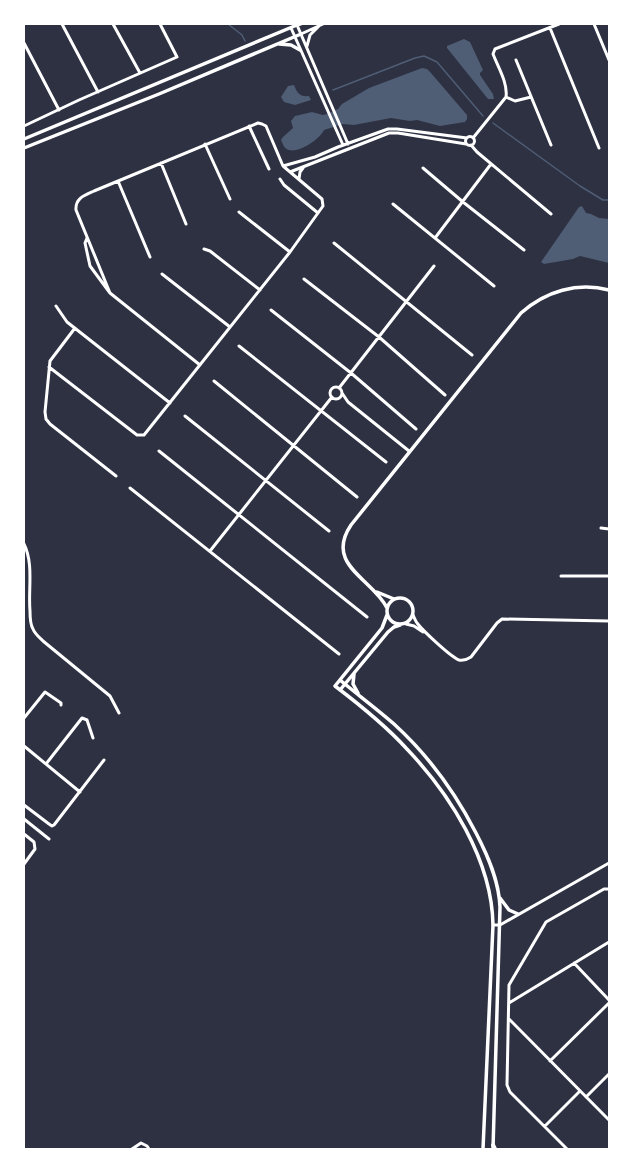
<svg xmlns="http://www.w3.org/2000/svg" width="633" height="1173" font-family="Barlow,sans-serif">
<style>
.water{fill:#4f5d75}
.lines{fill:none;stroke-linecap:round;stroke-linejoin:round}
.stream{stroke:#4f5d75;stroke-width:1.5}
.minor{stroke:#fff;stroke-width:3}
.tertiary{stroke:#fff;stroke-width:3.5}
.secondary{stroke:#fff;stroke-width:4}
</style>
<rect width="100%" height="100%" fill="#2d3142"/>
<path class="water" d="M 464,39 L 470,42 L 483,70 L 480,73 L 480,75 L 493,94 L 494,99 L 488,99 L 447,48 L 447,46 Z
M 422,68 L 427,69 L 431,73 L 467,115 L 467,119 L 465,122 L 440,126 L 417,120 L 410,121 L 391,118 L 354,125 L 343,124 L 324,130 C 319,140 299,153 289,150 C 284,149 283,144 281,140 L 283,137 L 293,128 L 291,121 L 295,116 L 312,112 L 323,115 L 327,114 L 338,109 L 342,104 L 369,88 Z
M 294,85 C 297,93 300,97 309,96 L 311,100 L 295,105 L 284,102 L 281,97 L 288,86 Z
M 582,206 L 586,213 L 591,214 L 599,218 L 609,219 L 609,263 L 580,256 L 573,259 L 544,264 L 541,262 L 579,207 Z"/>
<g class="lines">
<path class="stream" d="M 228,24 L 242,35 L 245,41
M 333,90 L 415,58 L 424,56 L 437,62 L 483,116
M 493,123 L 580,186 L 603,200 L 609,200"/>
<path class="minor" d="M 62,24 L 98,92
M 113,24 L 140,73
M 301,24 L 297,25 L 348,144
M 594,24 L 609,60
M 291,28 L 343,145
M 550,28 L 599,148
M 301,34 L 323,24
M 24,43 L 59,110
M 307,46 L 310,35 L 319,26
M 516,60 L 551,145
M 506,97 L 515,101 L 531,97
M 24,126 L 79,100 L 177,57 L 160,24
M 249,126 L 269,169
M465.5 141a4.5 4.5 0 1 1 9 0a4.5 4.5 0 1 1-9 0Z
M 473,138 L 506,97 C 508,83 498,67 493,54 L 495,49 L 559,24
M 205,144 L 230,199
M 471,145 L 477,152 L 551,214
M 161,163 L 186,224
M 283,166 L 315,157 L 338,147 L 388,129 L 397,129 L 467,138
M 423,168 L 463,202 L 524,250
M 290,172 L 389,133 L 398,133 L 466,144
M 280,179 L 284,185 L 318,213
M 299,179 L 300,172 L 303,168
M 118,181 L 150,257
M 393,204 L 494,286
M 239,212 L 290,252
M 87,238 L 85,243 L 90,266 L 110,293 L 200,365
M 435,238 L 491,164
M 334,243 L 472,355
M 204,249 L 210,251 L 260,290
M 162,274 L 230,327
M 304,279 L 379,337 L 445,395
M 56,306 L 67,322 L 170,403
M 271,310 L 351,373 L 416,429
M 75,328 L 50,361 L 45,412 L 46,419 L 50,424 L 116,476
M 239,346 L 386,462
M 49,367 L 137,435 L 144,435 L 290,252 L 323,206 L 322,199 L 283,166 L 266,126 L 262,124 L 258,123 L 94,191 C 85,195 75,198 76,210 L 110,293
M 214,381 L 357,497
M330 393a6 6 0 1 1 12 0a6 6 0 1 1-12 0Z
M 339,388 L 434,266
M 342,393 L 348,402 L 409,451
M 185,416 L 329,531
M 159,451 L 367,617
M 130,488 L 339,654
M 601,528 L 609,529
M 24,544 C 34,564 28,590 30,611 C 30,617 30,624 33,629 C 35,634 39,637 43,641 L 110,696 L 119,713
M 210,551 L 332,397
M 561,576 L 609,576
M 413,615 C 414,617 415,620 417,623 C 423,631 451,657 459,660 C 464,661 468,659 471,657 L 497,623 L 502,619 L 609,621
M 406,624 L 414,626 L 423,632
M 24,718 L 45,692 L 61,703 L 61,705
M 24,746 L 80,792
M 46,764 L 82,718 L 87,720 L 93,738
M 24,805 L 49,824 L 52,826 L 54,825 L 104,760
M 24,819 L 49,839
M 24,834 L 34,842 L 35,849 L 24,864
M 493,925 L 500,925 L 609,863
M 574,963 L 609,1000
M 509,1003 L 609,942
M 509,1019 L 609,1120
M 550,1061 L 609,1003
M 586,1097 L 609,1074
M 545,1126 L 580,1091
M 132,1149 L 141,1143 L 147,1146 L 149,1149
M 567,1149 L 510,1092 L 507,1085 L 509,985 L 546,922 L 604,889 L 609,889"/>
<path class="tertiary" d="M 279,44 L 291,45 L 300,50
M 24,139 L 297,25 L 297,24
M 24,148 L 159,94 L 301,34
M 377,592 L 394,599
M387 611a13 13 0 1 1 26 0a13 13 0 1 1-26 0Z
M 387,608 C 373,579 324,565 351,525 L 521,313 C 546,291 577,282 609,290
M 387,615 L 382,628 L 335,686 C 360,705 385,725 406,748 C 450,794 492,860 493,925 L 483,1149
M 354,674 L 353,684 L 358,693
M 340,680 C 358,695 377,709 394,724 C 428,755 455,792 476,833 C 488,856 499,881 500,907 L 493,1149
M 340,690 L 388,632 L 394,627 L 400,625
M 500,898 L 509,910 L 518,914"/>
<path class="secondary" d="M 493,1145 L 495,1149"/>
</g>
<rect width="633" height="1173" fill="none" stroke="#ffffff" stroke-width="50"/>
</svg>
